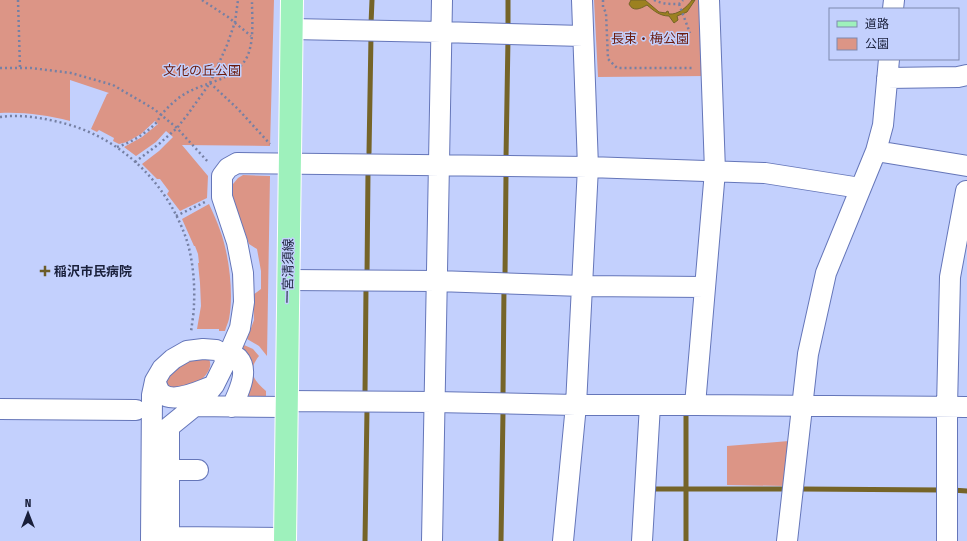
<svg xmlns="http://www.w3.org/2000/svg" width="967" height="541" font-family="'Fira Sans Condensed','Noto Sans JP',sans-serif">
<style>
.green{fill:#dc9586}
.water{fill:#9c8120;stroke:#756428}
.lines{fill:none;stroke-linecap:round;stroke-linejoin:round}
.stream{stroke:#756428;stroke-width:5}
.minor-casing{stroke:#6576b9;stroke-width:22}
.major-casing{stroke:#fff;stroke-width:24}
.path{stroke:#7680a4;stroke-width:2.5;stroke-dasharray:2 3;stroke-linecap:butt}
.minor{stroke:#fff;stroke-width:20}
.major{stroke:#9ef1bc;stroke-width:22}
.poi-dot{fill:#6b5c29;stroke:#c3d0fd;stroke-width:1.5}
.labels{text-anchor:middle;dominant-baseline:central;stroke-width:3;stroke-linejoin:round;paint-order:stroke}
.park-label{font-size:13px;fill:#6b1b0d;stroke:#c3d0fd}
.poi-label{font-size:13px;font-weight:bold;fill:#191f3a;stroke:#c3d0fd;text-anchor:start}
.street-label{font-size:13px;fill:#191f3a;stroke:#c3d0fd}
</style>
<rect width="100%" height="100%" fill="#c3d0fd"/>
<path class="green" d="M 0,0 L 274,0 L 270,146 L 182,145 L 208,176 L 207,198 L 180,211 L 167,194 L 169,191 L 160,179 L 157,179 L 142,164 L 159,151 L 173,137 L 166,131 L 156,142 L 136,156 L 124,147 L 142,137 L 158,124 L 155,121 L 141,134 L 127,142 L 119,144 L 113,141 L 114,138 L 99,130 L 97,132 L 91,129 L 107,94 L 109,93 L 70,80 L 70,121 C 46,115 25,112 0,113 Z
M 594,0 L 703,0 L 706,76 L 598,77 Z
M 243,175 L 270,176 L 267,356 L 259,346 L 247,339 L 254,320 L 253,295 L 261,289 L 261,271 L 257,249 L 249,244 L 234,202 L 232,191 L 233,184 L 238,178 Z
M 209,204 C 213,213 217,221 220,230 C 229,254 234,294 229,319 C 228,323 226,327 225,331 L 219,331 L 219,329 L 197,329 L 201,306 L 200,283 L 198,263 L 199,263 L 198,254 L 195,246 L 194,246 L 182,219 Z
M 244,345 L 253,349 L 259,356 C 247,371 253,380 266,391 L 266,398 L 244,398 L 241,351 Z
M 196,357 L 208,358 C 216,368 201,382 192,386 C 186,389 177,389 170,390 L 165,382 L 167,376 L 174,369 Z
M 789,441 L 786,486 L 727,485 L 727,446 Z"/>
<path class="water" d="M 631,0 L 645,0 L 659,12 L 666,13 L 666,12 L 668,11 L 669,14 C 678,15 687,7 692,0 L 695,0 L 687,12 L 677,16 L 678,20 L 674,23 L 669,16 C 660,16 654,11 647,5 C 640,9 633,12 629,4 Z"/>
<g class="lines">
<path class="stream" d="M 371,24 L 372,0
M 508,27 L 508,0
M 369,153 L 371,36
M 506,158 L 508,38
M 367,276 L 368,172
M 505,277 L 506,175
M 365,393 L 366,288
M 503,395 L 504,287
M 686,415 L 686,541
M 655,489 L 784,489
M 801,489 L 942,490
M 952,490 L 967,491
M 365,541 L 367,409
M 501,541 L 503,412"/>
<g class="minor-casing">
<path id="minor" d="M 893,9 L 894,0
M 291,29 L 441,32 L 583,36
M 887,78 L 958,77 L 967,75
M 876,151 L 967,166
M 288,280 L 437,281 L 582,286 L 705,287
M 230,352 C 232,354 235,356 238,358 C 250,371 238,393 232,407
M 155,381 C 157,385 158,390 161,393 C 173,404 197,392 210,387
M 287,401 L 434,402 L 576,405 L 695,405 L 967,407
M 695,405 L 715,171 L 709,0
M 194,406 L 287,407
M 0,409 L 136,410
M 156,470 L 198,470
M 285,538 L 169,537 L 169,427 L 201,401 L 214,385 L 224,365 L 240,328 L 244,302 L 243,273 L 237,242 L 222,197 L 222,176 L 228,168 L 237,163 L 588,167 L 765,173 L 860,188
M 151,541 L 152,395 L 155,381 L 162,369 L 173,359 L 187,351 L 203,349 L 216,350 L 228,356
M 432,541 L 442,0
M 563,541 L 576,405 L 588,167 L 582,0
M 642,541 L 650,405
M 787,541 L 808,354 L 826,273 L 876,151 L 883,125 L 889,59
M 947,541 L 947,407 L 950,277 L 966,191"/>
</g>
<g class="major-casing">
<path id="major" d="M 285,541 L 292,0"/>
</g>
<path class="path" d="M 18,0 L 20,68
M 202,0 L 228,17 L 251,36
M 603,0 L 603,7 L 606,13 L 608,59 L 617,68 L 693,68
M 654,0 C 662,4 669,4 679,4 L 683,0
M 679,4 L 690,33
M 0,68 L 31,68 L 71,73 L 113,85 L 154,109 L 177,128 L 209,163
M 210,83 L 238,109 L 270,144
M 0,117 C 21,114 43,118 63,123 C 122,138 168,184 187,241 C 193,261 195,284 194,304 C 194,313 192,323 191,332
M 117,147 C 132,142 145,134 156,123 C 158,121 159,118 161,115 C 167,108 175,100 183,95 C 203,82 229,82 244,62 C 255,47 252,20 252,2 L 254,0
M 135,162 L 159,144 L 177,128 L 188,114 L 210,83 L 227,45 L 235,22 L 238,0
M 176,216 L 205,202"/>
<use href="#minor" class="minor"/>
<use href="#major" class="major"/>
</g>
<path class="poi-dot" d="M43 265h4v4h4v4h-4v4h-4v-4h-4v-4h4z"/>
<g class="labels">
<g class="park-label">
<text x="650" y="38">長束・梅公園</text>
<text x="202" y="70">文化の丘公園</text>
</g>
<g class="poi-label">
<text x="54" y="271">稲沢市民病院</text>
</g>
<g class="street-label">
<text transform="translate(288 271) rotate(-89)">一宮清須線</text>
</g>
</g>
<rect x="829" y="8" width="130" height="52" fill="#c3d0fd" stroke="#7f89af"/>
<rect x="837" y="21" width="20" height="6" fill="#9ef1bc" stroke="#7f89af"/>
<text x="865" y="28" font-size="12" fill="#191f3a">道路</text>
<rect x="837" y="38" width="20" height="12" fill="#dc9586" stroke="#7f89af"/>
<text x="865" y="48" font-size="12" fill="#191f3a">公園</text>
<g transform="translate(28 513)" stroke="#c3d0fd" stroke-width="3" paint-order="stroke">
<path d="M0-3L7 15L0 10L-7 15Z" fill="#191f3a"/>
<text y="-6" font-size="11" font-weight="bold" text-anchor="middle" fill="#191f3a">N</text>
</g>
</svg>
